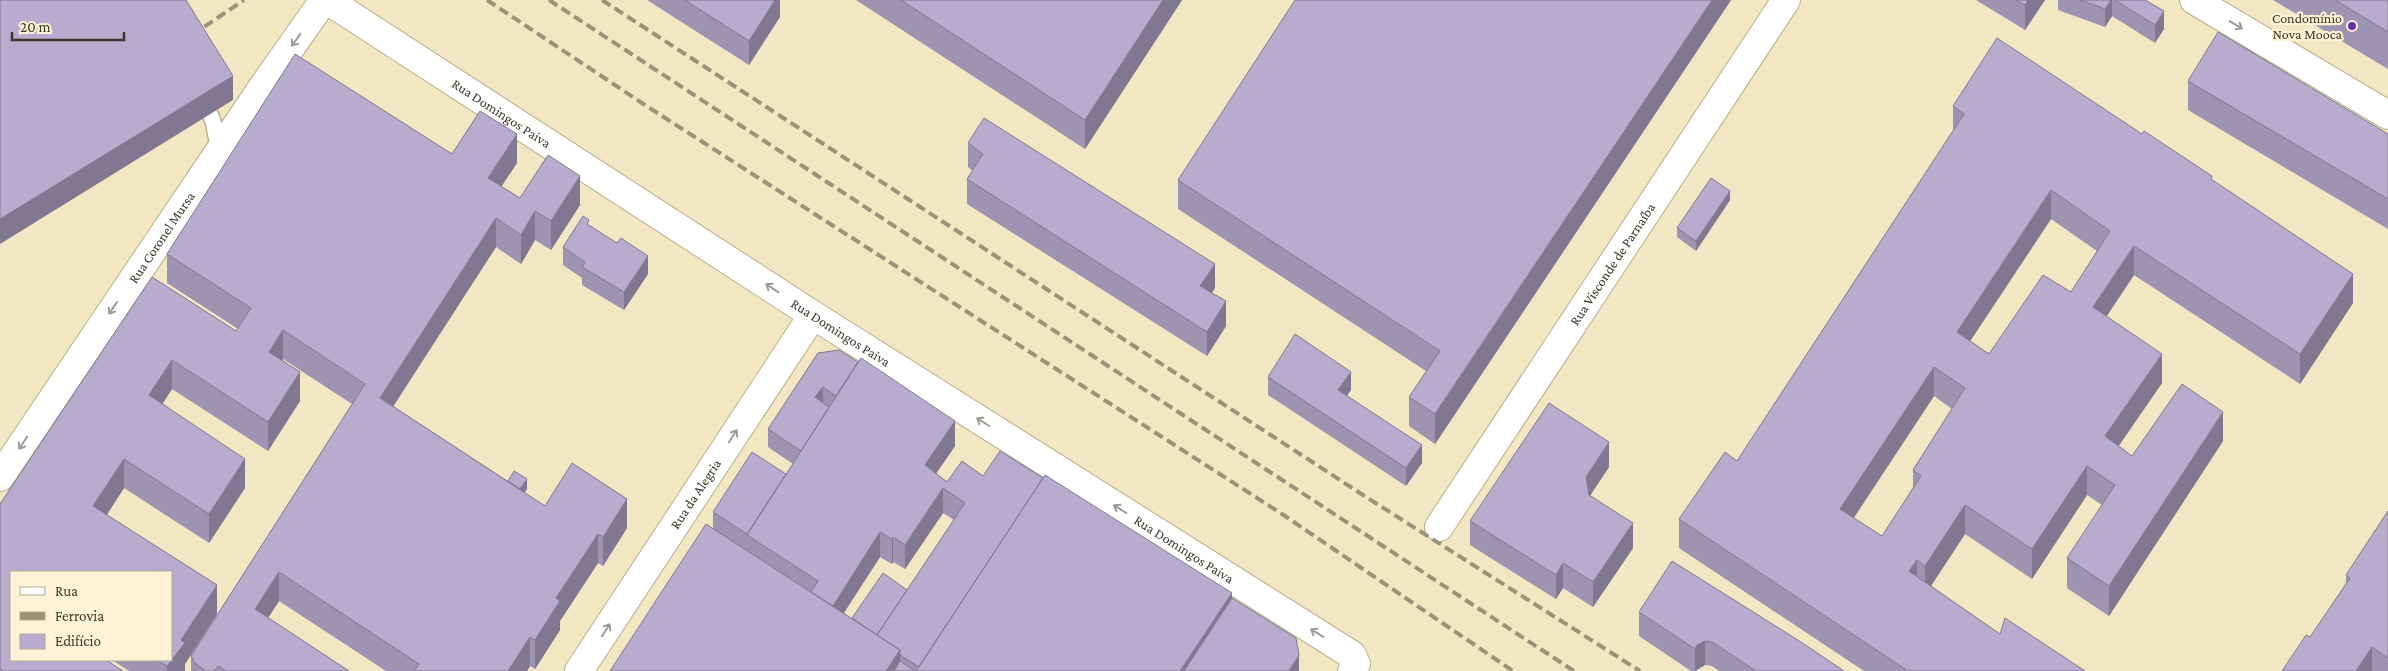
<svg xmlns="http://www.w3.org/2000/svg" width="2388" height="671" font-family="'Crimson Pro',serif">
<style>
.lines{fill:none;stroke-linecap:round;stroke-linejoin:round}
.lane-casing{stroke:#bbae8c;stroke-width:18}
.street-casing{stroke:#bbae8c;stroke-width:30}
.secondary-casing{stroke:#bbae8c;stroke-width:30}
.lane{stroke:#fff;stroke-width:15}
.street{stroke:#fff;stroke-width:28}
.secondary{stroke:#fff;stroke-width:28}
.rail{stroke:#9b9279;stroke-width:4;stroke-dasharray:10 5;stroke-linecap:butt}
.wall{fill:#9d94b1;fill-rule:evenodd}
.shaded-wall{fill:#807890}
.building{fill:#b7acce;stroke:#807890;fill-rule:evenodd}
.oneway{stroke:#9e9b94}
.poi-dot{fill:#6832a9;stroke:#fef3d6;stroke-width:2}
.labels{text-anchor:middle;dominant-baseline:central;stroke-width:4.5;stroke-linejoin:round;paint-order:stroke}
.poi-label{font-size:14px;fill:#3c3729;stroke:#fef3d6;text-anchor:end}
.street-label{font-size:14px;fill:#3c3729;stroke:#fef3d6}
</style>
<rect width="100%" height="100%" fill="#f3e6c2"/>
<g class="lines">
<g class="lane-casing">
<path id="lane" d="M 203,97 L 213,121 L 219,151"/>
</g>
<g class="street-casing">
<g id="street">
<path d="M 2194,0 L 2388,115"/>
<path id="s1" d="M 1439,527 L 1786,0"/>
<path id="s2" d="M 579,671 L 813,315"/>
</g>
</g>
<g class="secondary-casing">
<g id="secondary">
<path id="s3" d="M 327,0 L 813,315 L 1352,655 L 1356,664 L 1352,671"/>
<path id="s4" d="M 0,477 L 262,88 L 324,0"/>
</g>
</g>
<use href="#lane" class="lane"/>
<use href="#street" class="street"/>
<use href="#secondary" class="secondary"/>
<path class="rail" d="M 487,0 L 645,105 L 1282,514 L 1513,671
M 549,0 L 1574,671
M 602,0 L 1363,495 L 1640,671
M 192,35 L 244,0"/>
</g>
<path class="wall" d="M 647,0 L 780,0 L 780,17 L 749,65 Z
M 856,0 L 1182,0 L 1085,149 Z
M 1731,0 L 1435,444 L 1409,426 L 1409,397 L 1426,371 L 1178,209 L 1178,180 Z
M 1976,0 L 2045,0 L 2025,30 Z
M 2058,0 L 2145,0 L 2164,29 L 2155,43 L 2112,16 L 2105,27 L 2058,10 Z
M 2273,0 L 2388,0 L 2388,69 Z
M 295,54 L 452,154 L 480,111 L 517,134 L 517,163 L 501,186 L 520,198 L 548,155 L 580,176 L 580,205 L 551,250 L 535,240 L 521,264 L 496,247 L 393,406 L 508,481 L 514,471 L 527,479 L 527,489 L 524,492 L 545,506 L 572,463 L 627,499 L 627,528 L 603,566 L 598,563 L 560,621 L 560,630 L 535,669 L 530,666 L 527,671 L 386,671 L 279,601 L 268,618 L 349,671 L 191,671 L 191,656 L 352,404 L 283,359 L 282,360 L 300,372 L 300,401 L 268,451 L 172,389 L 162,404 L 245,459 L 245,488 L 209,543 L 124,488 L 107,515 L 217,585 L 217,614 L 185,664 L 185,671 L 129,671 L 112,660 L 171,660 L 171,572 L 11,572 L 11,660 L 106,660 L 123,671 L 0,671 L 0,504 L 152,277 L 236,331 L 238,329 L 167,283 L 167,254 Z
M 2188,81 L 2388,134 L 2388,229 L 2188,110 Z
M 1953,106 L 2212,180 L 2353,303 L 2300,384 L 2134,275 L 2106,316 L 2162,383 L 2118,446 L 2132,456 L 2223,441 L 2109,616 L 2067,588 L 2067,558 L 2102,505 L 2087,495 L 2032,579 L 1965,534 L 1931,586 L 2000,634 L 2085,671 L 1864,671 L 1679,548 L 1679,519 L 1737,461 L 1953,131 ZM 2051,219 L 2097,251 L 2071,292 L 1989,354 L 1970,341 ZM 1934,396 L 1952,409 L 1913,470 L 1913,488 L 1882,536 L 1854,518 Z
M 968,143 L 1215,288 L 1212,293 L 1226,326 L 1207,356 L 967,204 L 967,179 L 973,171 L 968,167 Z
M 1730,200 L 1696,251 L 1677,237 L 1677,228 Z
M 589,225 L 648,274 L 624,310 L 582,285 L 582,278 L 563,265 L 563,247 Z
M 818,353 L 955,446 L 936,473 L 947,482 L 983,476 L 1232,598 L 1299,671 L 610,671 L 713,529 L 713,512 L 786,474 L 793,464 L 768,447 L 768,429 ZM 943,513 L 954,520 L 907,590 L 852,619 L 844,613 L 880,557 L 892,564 L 893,562 L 905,569 Z
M 1268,377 L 1351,390 L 1347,395 L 1422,463 L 1406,486 L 1268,395 Z
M 1609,467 L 1590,495 L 1633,548 L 1593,607 L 1563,588 L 1556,599 L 1470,545 L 1470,521 Z
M 2388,511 L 2388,671 L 2282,671 L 2310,637 L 2346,584 L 2346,575 Z
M 1639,612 L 1844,671 L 1719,671 L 1712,666 L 1705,665 L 1697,670 L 1696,671 L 1691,671 L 1639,636 Z"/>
<path class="shaded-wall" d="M 775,0 L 780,0 L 780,17 L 749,65 L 749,41 Z
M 1163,0 L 1182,0 L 1085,149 L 1085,120 Z
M 1712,0 L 1731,0 L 1435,444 L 1435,414 Z
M 2028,0 L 2045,0 L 2025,30 L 2025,5 Z
M 2111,0 L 2112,0 L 2112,16 L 2105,27 L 2105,9 Z
M 2164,11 L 2164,29 L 2155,43 L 2155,25 Z
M 233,76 L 233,100 L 0,244 L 0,219 Z
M 517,134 L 517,163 L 488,207 L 488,178 Z
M 580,176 L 580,205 L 551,250 L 551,221 Z
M 2051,190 L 2051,219 L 1957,361 L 1957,332 Z
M 1730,191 L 1730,200 L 1696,251 L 1696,241 Z
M 535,211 L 535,240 L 521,264 L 521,235 Z
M 496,218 L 496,247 L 380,427 L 380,398 Z
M 2134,246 L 2134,275 L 2093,337 L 2093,307 Z
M 648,256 L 648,274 L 624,310 L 624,292 Z
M 1215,264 L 1215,288 L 1200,310 L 1200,286 Z
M 2353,274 L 2353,303 L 2300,384 L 2300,354 Z
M 1226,301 L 1226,326 L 1207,356 L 1207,332 Z
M 283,330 L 283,359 L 269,381 L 269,352 Z
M 2162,354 L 2162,383 L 2105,466 L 2105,436 Z
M 172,360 L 172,389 L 149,425 L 149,395 Z
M 1934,367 L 1934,396 L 1840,538 L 1840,509 Z
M 300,372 L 300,401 L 268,451 L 268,422 Z
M 1351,372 L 1351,390 L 1338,408 L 1338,390 Z
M 823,387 L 823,406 L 815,397 Z
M 2223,412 L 2223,441 L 2109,616 L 2109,586 Z
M 955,421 L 955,446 L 925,490 L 925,465 Z
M 1609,442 L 1609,467 L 1586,502 L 1586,477 Z
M 1422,445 L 1422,463 L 1406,486 L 1406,468 Z
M 124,459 L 124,488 L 93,535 L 93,506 Z
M 245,459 L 245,488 L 209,543 L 209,514 Z
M 2087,466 L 2087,495 L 2032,579 L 2032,549 Z
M 527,479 L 527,489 L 511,513 L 511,504 Z
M 943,488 L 943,513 L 905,569 L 905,545 Z
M 627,499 L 627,528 L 603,566 L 603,537 Z
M 1965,505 L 1965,534 L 1925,595 L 1925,566 Z
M 1633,523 L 1633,548 L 1593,607 L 1593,582 Z
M 880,532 L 880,557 L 830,634 L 830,610 Z
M 598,534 L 598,563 L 560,621 L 560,630 L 535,669 L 535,640 L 556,598 Z
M 893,537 L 893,562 L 892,564 L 892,539 Z
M 1917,560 L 1917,590 L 1909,571 Z
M 1563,563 L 1563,588 L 1556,599 L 1556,575 Z
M 279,572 L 279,601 L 255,638 L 255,609 Z
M 217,585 L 217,614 L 185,664 L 185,671 L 167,671 L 167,666 L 181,640 Z
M 1232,593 L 1232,622 L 1200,671 L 1180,671 Z
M 530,637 L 530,666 L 527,671 L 508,671 Z
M 1705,641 L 1705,665 L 1695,671 L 1695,649 L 1697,645 Z
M 2372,647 L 2372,671 L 2356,671 Z
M 900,650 L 900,671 L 886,671 Z
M 1299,655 L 1299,671 L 1289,671 Z"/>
<path class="building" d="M 0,0 L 186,0 L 233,76 L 0,219 Z
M 685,0 L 775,0 L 749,41 Z
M 901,0 L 1163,0 L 1085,120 Z
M 1295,0 L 1712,0 L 1435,414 L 1409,397 L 1440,351 L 1178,180 Z
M 2016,0 L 2028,0 L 2025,5 Z
M 2080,0 L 2111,0 L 2105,9 Z
M 2115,0 L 2145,0 L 2164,11 L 2155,25 Z
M 2335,0 L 2388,0 L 2388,32 Z
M 2218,32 L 2388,134 L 2388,199 L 2188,81 Z
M 1997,38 L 2142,134 L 2144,131 L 2212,176 L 2211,179 L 2353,274 L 2300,354 L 2134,246 L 2093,307 L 2162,354 L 2105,436 L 2132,456 L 2182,384 L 2223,412 L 2109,586 L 2067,558 L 2115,485 L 2087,466 L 2032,549 L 1965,505 L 1925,566 L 1917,560 L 1909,571 L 2000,634 L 2005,618 L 2085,671 L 1908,671 L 1679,519 L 1725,452 L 1737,461 L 1964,114 L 1953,106 ZM 2051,190 L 2110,231 L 2071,292 L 2043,275 L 1989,354 L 1957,332 ZM 1934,367 L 1965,388 L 1913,470 L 1921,476 L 1882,536 L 1840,509 Z
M 295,54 L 452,154 L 480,111 L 517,134 L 488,178 L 520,198 L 548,155 L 580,176 L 551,221 L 535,211 L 521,235 L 496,218 L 380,398 L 545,506 L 572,463 L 627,499 L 603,537 L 598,534 L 556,598 L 560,601 L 535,640 L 530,637 L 508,671 L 414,671 L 419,664 L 279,572 L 255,609 L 349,671 L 226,671 L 218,666 L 214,671 L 206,671 L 195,663 L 191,656 L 365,384 L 283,330 L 269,352 L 300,372 L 268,422 L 172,360 L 149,395 L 245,459 L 209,514 L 124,459 L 93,506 L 217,585 L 181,640 L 185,643 L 167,666 L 157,660 L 171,660 L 171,572 L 11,572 L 11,660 L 106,660 L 123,671 L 3,671 L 0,669 L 0,504 L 152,277 L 236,331 L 251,308 L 167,254 Z
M 984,118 L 1215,264 L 1200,286 L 1226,301 L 1207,332 L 967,179 L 983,154 L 968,143 Z
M 1711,178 L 1730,191 L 1696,241 L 1677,228 Z
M 583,216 L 589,220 L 587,224 L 617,243 L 621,238 L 648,256 L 624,292 L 582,267 L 585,262 L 563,247 Z
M 1295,334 L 1351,372 L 1338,390 L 1422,445 L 1406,468 L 1268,377 Z
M 839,350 L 858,362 L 836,396 L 823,387 L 815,397 L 829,407 L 801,451 L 768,429 L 818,353 Z
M 861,358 L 955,421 L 925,465 L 947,482 L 962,461 L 983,476 L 1000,451 L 1043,478 L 919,667 L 900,655 L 900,650 L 877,635 L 965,503 L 943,488 L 905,545 L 893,537 L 892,539 L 880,532 L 833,606 L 811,592 L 818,581 L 747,535 Z
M 1549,403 L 1609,442 L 1586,477 L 1589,495 L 1633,523 L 1593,582 L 1563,563 L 1556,575 L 1470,521 Z
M 752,452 L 786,474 L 747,534 L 713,512 Z
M 514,471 L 527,479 L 520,489 L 508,481 Z
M 1045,475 L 1232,593 L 1180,671 L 916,671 Z
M 2388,511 L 2388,658 L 2372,647 L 2356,671 L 2282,671 L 2306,635 L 2310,637 L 2350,578 L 2346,575 Z
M 706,524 L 900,650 L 886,671 L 610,671 Z
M 1672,561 L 1801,642 L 1844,671 L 1756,671 L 1712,642 L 1705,641 L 1697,645 L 1695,649 L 1639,612 Z
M 883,573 L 907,590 L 877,635 L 852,618 Z
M 1232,598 L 1296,638 L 1299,655 L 1289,671 L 1184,671 Z
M 900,661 L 915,671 L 894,671 Z"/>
<defs><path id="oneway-shaft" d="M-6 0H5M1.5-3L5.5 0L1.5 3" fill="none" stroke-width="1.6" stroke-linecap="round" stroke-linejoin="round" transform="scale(1.25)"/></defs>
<g class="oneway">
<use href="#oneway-shaft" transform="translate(2236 25) rotate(31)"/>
<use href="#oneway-shaft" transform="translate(296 40) rotate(125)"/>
<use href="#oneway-shaft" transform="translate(772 288) rotate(-147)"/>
<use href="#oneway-shaft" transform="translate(113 308) rotate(124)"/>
<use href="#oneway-shaft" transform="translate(983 422) rotate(-148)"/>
<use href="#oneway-shaft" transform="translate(733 436) rotate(-57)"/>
<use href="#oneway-shaft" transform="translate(23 443) rotate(124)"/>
<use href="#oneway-shaft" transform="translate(1120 509) rotate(-148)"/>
<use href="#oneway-shaft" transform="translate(606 630) rotate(-57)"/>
<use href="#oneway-shaft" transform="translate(1317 633) rotate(-148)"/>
</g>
<circle class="poi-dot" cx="2352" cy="26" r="5"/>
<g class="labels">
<g class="poi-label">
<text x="2342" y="18">Condomínio<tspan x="2342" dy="16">Nova Mooca</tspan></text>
</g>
<g class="street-label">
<text stroke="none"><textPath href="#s3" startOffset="208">Rua Domingos Paiva</textPath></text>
<text stroke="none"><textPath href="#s4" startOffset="289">Rua Coronel Mursa</textPath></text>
<text stroke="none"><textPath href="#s1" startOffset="315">Rua Visconde de Parnaíba</textPath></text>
<text stroke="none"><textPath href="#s3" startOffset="612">Rua Domingos Paiva</textPath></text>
<text stroke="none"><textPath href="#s2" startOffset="212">Rua da Alegria</textPath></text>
<text stroke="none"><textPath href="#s3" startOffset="1018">Rua Domingos Paiva</textPath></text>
</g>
</g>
<rect x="10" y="571" width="162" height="90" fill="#fef3d6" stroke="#b0a891"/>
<rect x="20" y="587" width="25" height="8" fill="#ffffff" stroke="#b0a891"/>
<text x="55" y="596" font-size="15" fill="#3c3729">Rua</text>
<rect x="20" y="612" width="25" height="8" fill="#9b9279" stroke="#b0a891"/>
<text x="55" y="621" font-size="15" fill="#3c3729">Ferrovia</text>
<rect x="20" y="634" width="25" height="15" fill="#b7acce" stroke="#b0a891"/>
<text x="55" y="646" font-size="15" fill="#3c3729">Edifício</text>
<path d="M12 32v8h112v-8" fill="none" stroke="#3c3729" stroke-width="2.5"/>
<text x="20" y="32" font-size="15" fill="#3c3729" stroke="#fef3d6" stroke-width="4" paint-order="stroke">20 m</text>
</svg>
